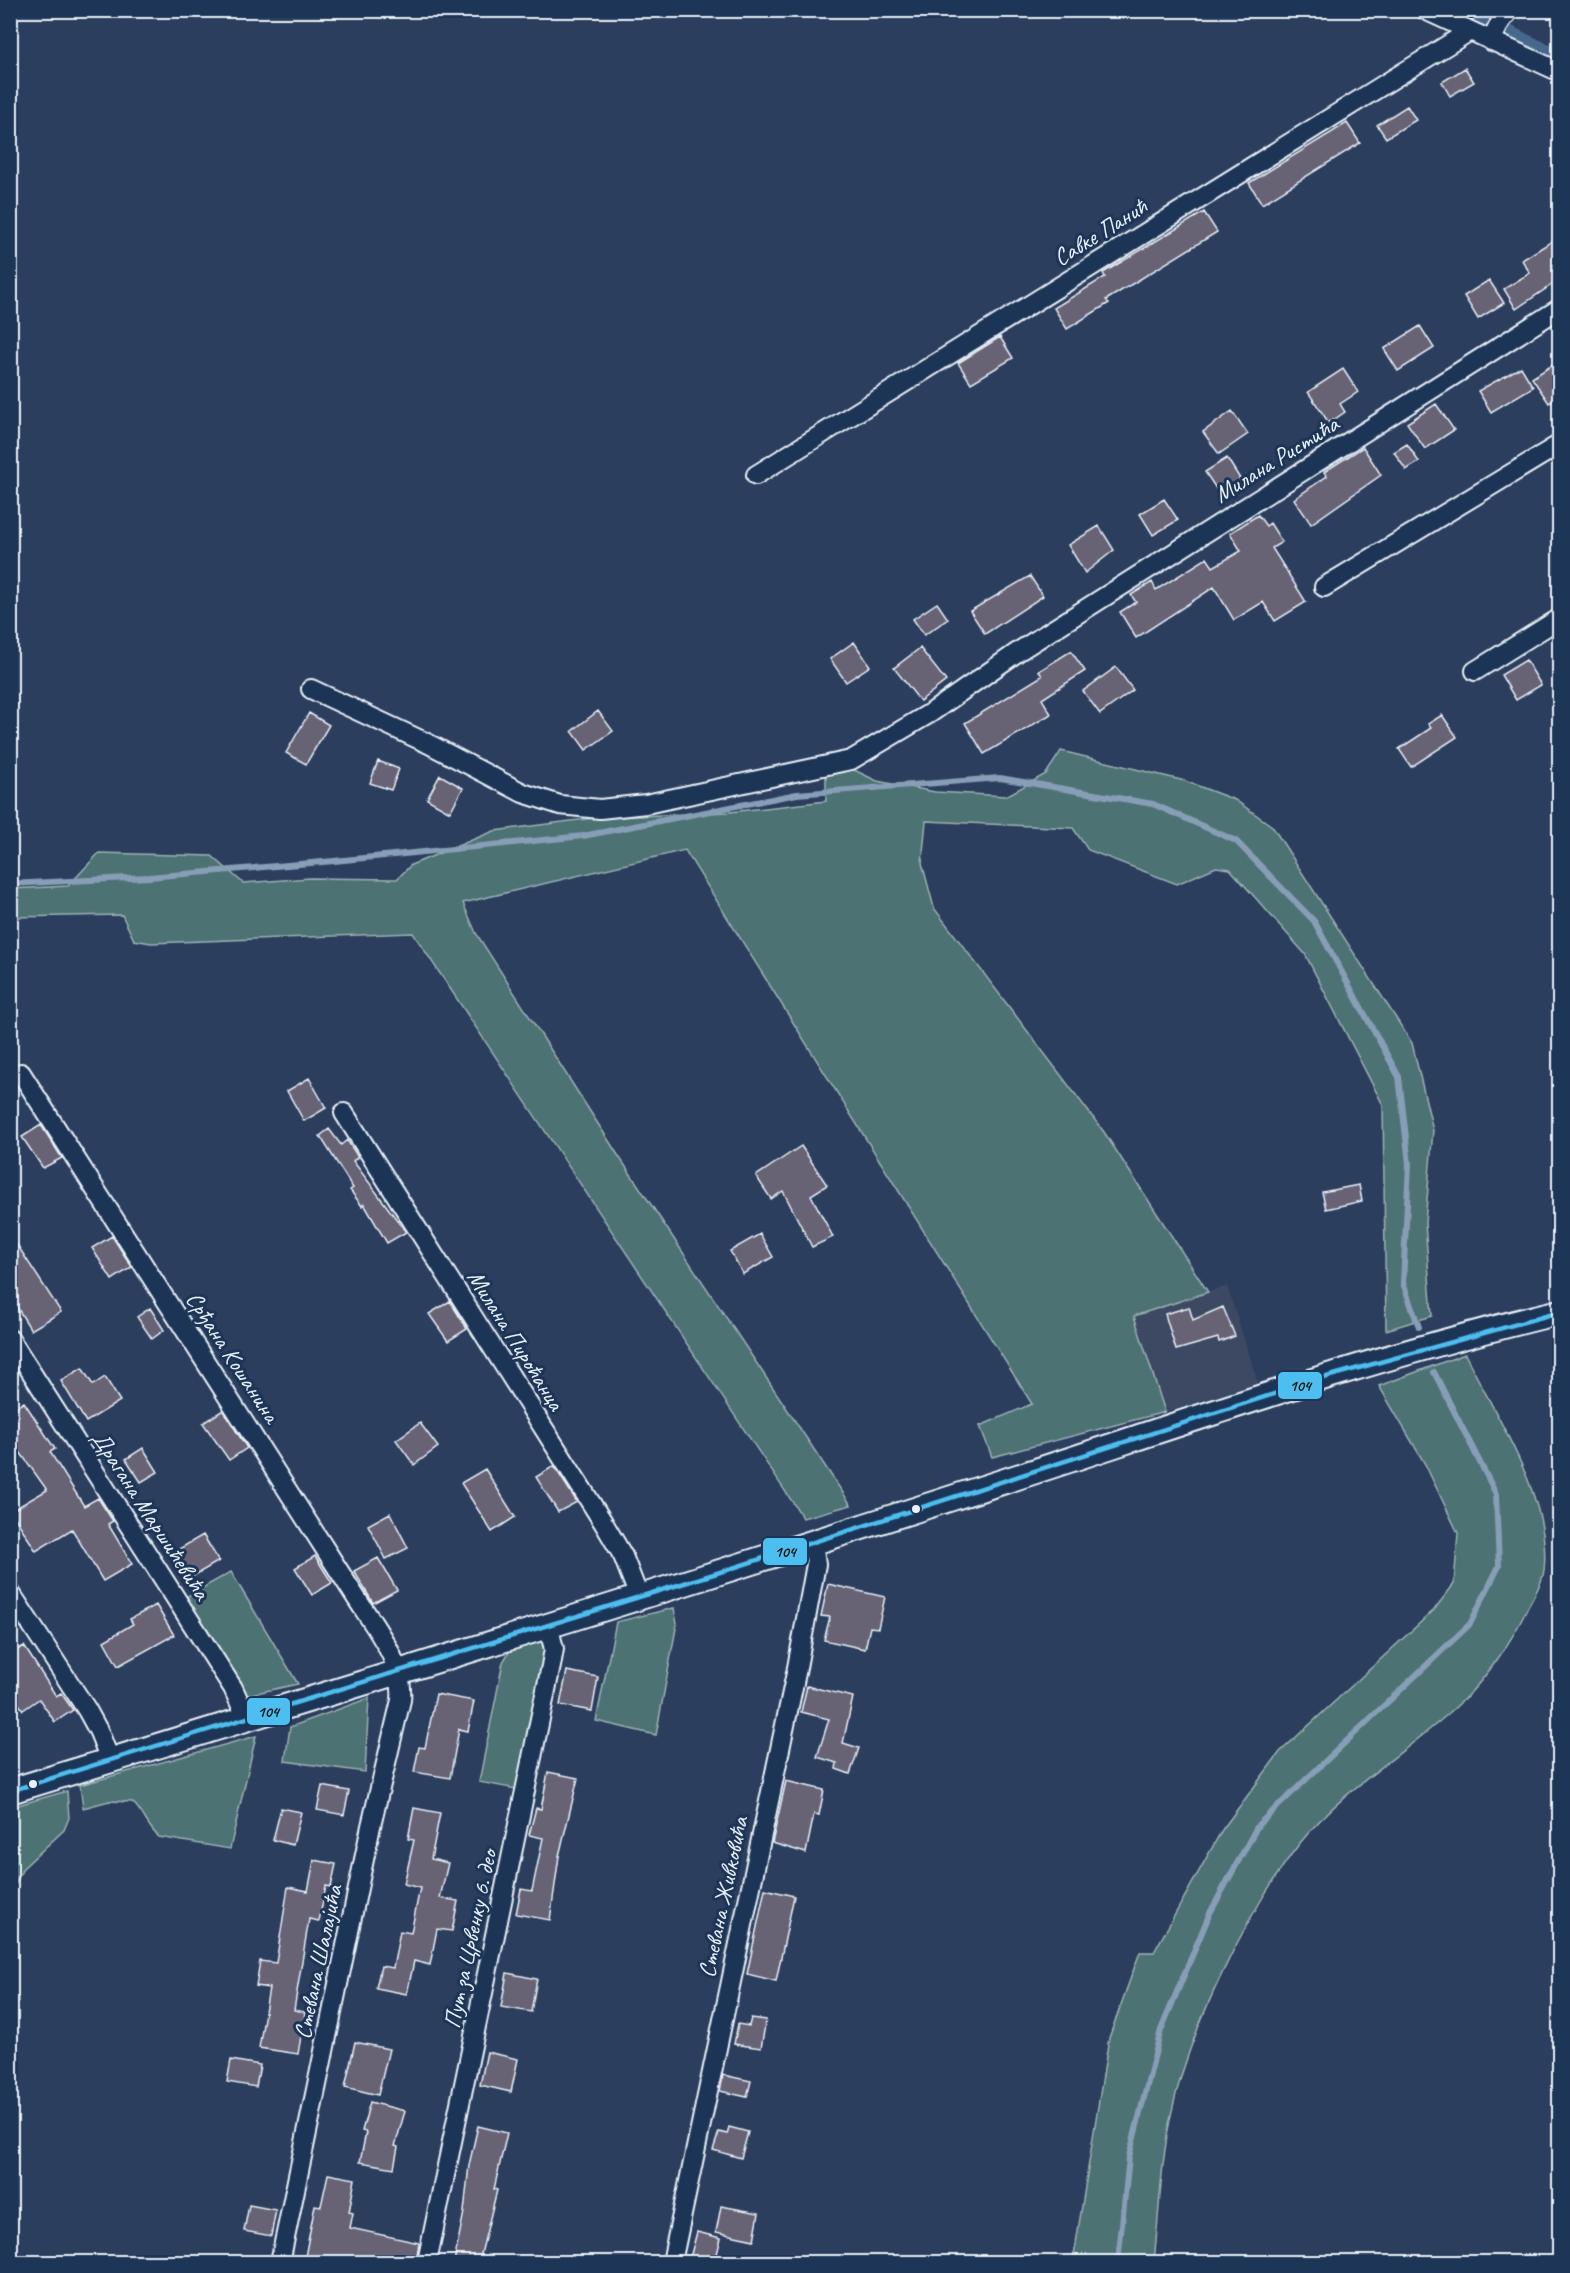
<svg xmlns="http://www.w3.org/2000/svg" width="1570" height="2273" font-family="Caveat,sans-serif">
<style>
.built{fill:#3e4964}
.green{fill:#4e7273;stroke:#9bb2b6;stroke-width:1.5}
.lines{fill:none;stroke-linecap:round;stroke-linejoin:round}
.stream{stroke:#879eb7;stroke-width:6}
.canal{stroke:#46678c;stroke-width:21}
.building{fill:#676275;stroke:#e8f1f8;stroke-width:1.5}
.street-casing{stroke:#e8f1f8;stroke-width:22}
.secondary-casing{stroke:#e8f1f8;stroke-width:28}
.street{stroke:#1d3557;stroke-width:18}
.secondary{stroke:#1d3557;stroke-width:24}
.bus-1-casing{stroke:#1d3557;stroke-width:9}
.bus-1{stroke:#4dbef0;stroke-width:4.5}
.bus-dot{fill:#e8f1f8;stroke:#1d3557;stroke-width:2}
.labels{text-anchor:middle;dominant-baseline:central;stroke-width:6;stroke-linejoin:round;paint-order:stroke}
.street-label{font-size:24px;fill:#e8f1f8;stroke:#1d3557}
.line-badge{stroke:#1d3557;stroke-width:2}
.pale-badge-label{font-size:16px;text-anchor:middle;font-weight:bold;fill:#111}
</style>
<rect width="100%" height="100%" fill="#2c3e5d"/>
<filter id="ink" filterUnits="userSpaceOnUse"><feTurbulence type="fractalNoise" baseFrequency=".0167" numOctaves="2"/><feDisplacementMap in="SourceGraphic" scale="12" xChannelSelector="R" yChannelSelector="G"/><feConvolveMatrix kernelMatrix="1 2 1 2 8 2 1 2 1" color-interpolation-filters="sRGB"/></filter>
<g filter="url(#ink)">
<path class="built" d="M 1227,1286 L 1258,1383 L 1165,1412 L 1134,1316 Z"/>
<path class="green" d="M 1061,751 L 1185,781 L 1235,800 L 1272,826 L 1412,1043 L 1433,1130 L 1425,1223 L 1432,1316 L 1386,1330 L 1383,1105 L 1305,954 L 1230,869 L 1216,867 L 1177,884 L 1088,850 L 1073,828 L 926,821 L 922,863 L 934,908 L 1104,1132 L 1208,1292 L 1134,1316 L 1165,1412 L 992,1457 L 980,1426 L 1032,1404 L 685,850 L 463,903 L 476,933 L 616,1152 L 851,1505 L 803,1518 L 413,933 L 151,943 L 134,940 L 122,915 L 11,917 L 11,889 L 68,886 L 99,853 L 212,856 L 243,883 L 310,878 L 397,879 L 411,865 L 494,831 L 594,818 L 730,812 L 826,801 L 826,773 L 848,767 L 877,781 L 935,792 L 1006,796 L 1046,774 Z
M 1465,1354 C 1496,1417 1552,1499 1544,1570 C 1543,1583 1533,1597 1527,1609 C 1512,1641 1486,1679 1460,1703 C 1409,1752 1345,1786 1300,1843 C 1247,1911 1189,2030 1171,2115 C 1161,2161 1159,2215 1154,2262 L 1073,2262 L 1109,2038 L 1140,1952 L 1154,1952 L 1222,1830 L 1280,1752 L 1434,1610 L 1454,1584 L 1458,1533 L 1425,1464 L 1379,1386 Z
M 231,1572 L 298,1684 L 247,1695 L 186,1597 Z
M 674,1608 L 677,1623 L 656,1735 L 596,1721 L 616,1622 Z
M 546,1638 L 542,1680 L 516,1789 L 479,1782 L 503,1662 L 512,1647 Z
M 369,1698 L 365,1772 L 285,1761 L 290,1727 Z
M 256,1736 L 230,1849 L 159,1837 C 147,1827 144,1812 132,1802 L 109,1801 L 83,1808 L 80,1785 Z
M 67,1791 L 69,1818 L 64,1830 L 23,1868 L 11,1894 L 11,1807 Z"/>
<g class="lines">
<path class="stream" d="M 10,884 L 149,877 L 334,861 L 583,836 L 797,794 L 1000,778 L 1153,804 L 1236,841 L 1314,921 L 1399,1077 L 1409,1164 L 1403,1283 L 1419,1327
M 1118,2262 L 1129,2157 L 1161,2030 L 1210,1913 L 1258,1825 L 1470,1624 L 1499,1566 L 1496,1494 L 1434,1372"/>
<path class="canal" d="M 1461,10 L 1524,44 L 1560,60"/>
</g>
<path class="building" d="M 1465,68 L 1474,82 L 1450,96 L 1442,82 Z
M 1407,106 L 1416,120 L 1386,138 L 1377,125 Z
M 1347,123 L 1360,143 L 1262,204 L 1249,183 Z
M 1204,212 L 1217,232 L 1106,300 L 1109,303 L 1067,329 L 1054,308 L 1105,277 L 1103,273 Z
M 1560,236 L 1560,279 L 1516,309 L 1504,289 L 1530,273 L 1522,260 Z
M 1489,280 L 1504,303 L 1478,319 L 1464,296 Z
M 1420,326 L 1434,348 L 1398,371 L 1384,349 Z
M 1000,337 L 1013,358 L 971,383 L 958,363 Z
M 1560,360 L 1560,397 L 1549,403 L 1532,378 Z
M 1521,367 L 1533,387 L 1491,412 L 1478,391 Z
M 1343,369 L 1358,392 L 1340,404 L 1345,412 L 1329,423 L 1308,392 Z
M 1436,404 L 1454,430 L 1425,449 L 1407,423 Z
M 1232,411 L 1248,434 L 1219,454 L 1203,432 Z
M 1407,444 L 1419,462 L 1406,470 L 1394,452 Z
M 1363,447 L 1381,475 L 1311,524 L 1294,499 L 1327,476 L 1324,472 Z
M 1227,458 L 1242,482 L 1221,496 L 1205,472 Z
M 1164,499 L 1178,520 L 1153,535 L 1140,514 Z
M 1258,515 L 1266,526 L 1270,523 L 1282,542 L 1272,548 L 1306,602 L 1275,621 L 1263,602 L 1234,620 L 1214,587 L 1136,638 L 1120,612 L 1136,602 L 1131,595 L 1152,582 L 1156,590 L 1207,558 L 1213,567 L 1241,551 L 1230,533 Z
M 1099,526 L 1114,550 L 1085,573 L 1068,545 Z
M 1030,576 L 1043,596 L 985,634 L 970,611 Z
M 937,603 L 948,619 L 924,635 L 913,619 Z
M 854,642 L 870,666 L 846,682 L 830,659 Z
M 920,648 L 946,681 L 920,701 L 894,668 Z
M 1071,651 L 1085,671 L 1042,699 L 1051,714 L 984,754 L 965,723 L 1042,676 L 1039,671 Z
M 1526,660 L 1541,685 L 1516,700 L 1501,675 Z
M 1116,667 L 1133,690 L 1100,714 L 1083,691 Z
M 598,711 L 613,731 L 586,750 L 572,731 Z
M 309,713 L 329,725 L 306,764 L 286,753 Z
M 1442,715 L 1457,737 L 1411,767 L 1399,749 L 1431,728 L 1428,724 Z
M 378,761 L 399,769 L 391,790 L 370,783 Z
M 440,775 L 463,788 L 450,812 L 427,799 Z
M 309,1078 L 326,1108 L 304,1121 L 287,1091 Z
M 41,1125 L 62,1158 L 43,1168 L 22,1137 Z
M 329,1129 L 341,1145 L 347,1140 L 358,1157 L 353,1161 L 406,1232 L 387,1243 L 364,1204 L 362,1206 L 350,1190 L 353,1188 L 320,1136 Z
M 801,1146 L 827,1185 L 811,1195 L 833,1237 L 812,1247 L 783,1191 L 771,1199 L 756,1176 Z
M 1359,1185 L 1362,1201 L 1326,1209 L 1322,1192 Z
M 10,1234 L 61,1312 L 31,1330 L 10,1296 Z
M 760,1234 L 773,1257 L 743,1274 L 730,1251 Z
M 112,1236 L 132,1267 L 112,1280 L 92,1248 Z
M 450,1301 L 467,1329 L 448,1341 L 429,1314 Z
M 1189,1307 L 1193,1320 L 1223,1307 L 1235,1336 L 1219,1342 L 1218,1338 L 1176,1350 L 1165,1314 Z
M 150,1308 L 164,1330 L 152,1339 L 137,1317 Z
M 82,1368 L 93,1385 L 105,1377 L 120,1401 L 86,1422 L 61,1381 Z
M 24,1402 L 55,1449 L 50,1452 L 84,1506 L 98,1498 L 113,1521 L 108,1524 L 132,1564 L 103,1581 L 72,1529 L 36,1551 L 11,1511 L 47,1490 L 10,1438 L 10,1411 Z
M 223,1410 L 247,1448 L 229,1460 L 203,1423 Z
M 420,1423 L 438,1447 L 414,1465 L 396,1440 Z
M 143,1448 L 158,1472 L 141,1482 L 126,1459 Z
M 554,1466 L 577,1502 L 558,1512 L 536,1477 Z
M 485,1469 L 515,1517 L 492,1532 L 461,1483 Z
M 390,1513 L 408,1548 L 386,1559 L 368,1525 Z
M 203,1535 L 219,1561 L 190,1578 L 174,1552 Z
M 315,1556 L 332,1583 L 312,1595 L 295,1568 Z
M 378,1558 L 397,1590 L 373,1603 L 354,1571 Z
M 828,1584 L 885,1597 L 878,1628 L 870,1627 L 865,1649 L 824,1640 L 830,1617 L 821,1616 Z
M 156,1605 L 174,1635 L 118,1666 L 104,1641 L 133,1624 L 130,1619 Z
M 24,1646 L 56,1696 L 61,1693 L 73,1710 L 55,1722 L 39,1699 L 23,1710 L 10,1691 L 10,1654 Z
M 567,1671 L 598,1677 L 592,1711 L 560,1705 Z
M 807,1686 L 853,1697 L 843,1743 L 859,1748 L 850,1774 L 836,1769 L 837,1763 L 817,1757 L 829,1719 L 801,1712 Z
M 436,1694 L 474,1701 L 468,1731 L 459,1729 L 450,1778 L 414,1772 L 419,1747 L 425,1748 Z
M 548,1772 L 578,1778 L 559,1856 L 550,1920 L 516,1914 L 521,1889 L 532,1891 L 543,1838 L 529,1835 L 536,1808 L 541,1809 Z
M 786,1781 L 824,1790 L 819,1815 L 814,1814 L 806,1853 L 772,1843 Z
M 322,1786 L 349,1791 L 344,1815 L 317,1810 Z
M 281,1808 L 301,1812 L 293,1845 L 273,1840 Z
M 414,1808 L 440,1813 L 431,1859 L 448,1863 L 440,1898 L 458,1901 L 452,1931 L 437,1929 L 430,1965 L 414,1961 L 407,1994 L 376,1988 L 381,1966 L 393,1968 L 400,1931 L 411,1933 L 420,1888 L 404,1884 L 414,1840 L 408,1839 Z
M 314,1860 L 336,1864 L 331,1887 L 326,1886 L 319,1921 L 309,1919 L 294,2010 L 305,2012 L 298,2054 L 259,2048 L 269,1988 L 256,1986 L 260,1961 L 276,1963 L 288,1887 L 308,1891 Z
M 765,1889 L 794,1896 L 776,1981 L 747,1974 Z
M 507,1973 L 537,1979 L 531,2012 L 501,2007 Z
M 751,2018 L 766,2020 L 761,2048 L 734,2044 L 738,2024 L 749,2026 Z
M 355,2042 L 389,2049 L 378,2095 L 345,2087 Z
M 487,2052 L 518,2059 L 511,2092 L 480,2085 Z
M 231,2060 L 260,2065 L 256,2087 L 227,2082 Z
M 723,2075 L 751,2081 L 747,2097 L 720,2091 Z
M 370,2102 L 405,2111 L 395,2146 L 398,2147 L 394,2168 L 360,2162 L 366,2132 L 362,2131 Z
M 478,2126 L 507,2133 L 494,2189 L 497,2190 L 479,2262 L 454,2262 L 464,2212 L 469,2165 Z
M 729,2127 L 748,2132 L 741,2158 L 713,2150 L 719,2132 L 727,2134 Z
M 328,2174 L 355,2179 L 349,2212 L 353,2213 L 350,2228 L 419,2243 L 416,2262 L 304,2262 L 315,2205 L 321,2206 Z
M 249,2205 L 276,2210 L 271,2236 L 244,2231 Z
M 721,2206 L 759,2213 L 754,2240 L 716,2232 Z
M 697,2232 L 721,2238 L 715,2262 L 690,2258 Z"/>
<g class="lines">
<g class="street-casing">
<path id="street" d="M 1425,10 L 1560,72
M 1491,41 L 1501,21 L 1510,10
M 756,475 L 1470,31
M 1324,587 L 1560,444
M 1475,671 L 1560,618
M 311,689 L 429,744 L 523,793 L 560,805 L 600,809 L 646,804 L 851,760 L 932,712 L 1019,651 L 1560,308
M 21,1073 L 355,1596 C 374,1626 405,1664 401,1700 L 371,1826 L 280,2262
M 344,1113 L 603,1522 L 623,1556 L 639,1597
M 10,1339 L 233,1688 L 247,1719
M 10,1592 L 87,1710 L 99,1732 L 110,1760
M 427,2262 L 551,1666 L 554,1649 L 548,1625
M 672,2262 L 796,1673 L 816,1564 L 813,1542"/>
</g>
<g class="secondary-casing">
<path id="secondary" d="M 10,1791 C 325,1695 639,1599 952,1498 C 1154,1434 1353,1361 1560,1312"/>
</g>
<use href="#street" class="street"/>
<use href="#secondary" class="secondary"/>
<g class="bus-1-casing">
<path id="bus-1" d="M 10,1791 L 717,1573 L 1330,1376 L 1560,1312"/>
</g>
<use href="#bus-1" class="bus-1"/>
</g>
</g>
<g class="bus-dot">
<circle cx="916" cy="1509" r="5"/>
<circle cx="33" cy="1784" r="5"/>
</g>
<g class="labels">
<g class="street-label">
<text transform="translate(1100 232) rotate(-32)">Савке Панић</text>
<text transform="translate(1276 459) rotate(-32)">Милана Ристића</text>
<text transform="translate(516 1340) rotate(58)">Милана Пироћанца</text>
<text transform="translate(233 1357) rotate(57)">Срђана Кошанина</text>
<text transform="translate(151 1515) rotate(57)">Драгана Маршићевића</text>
<text transform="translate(723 1897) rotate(-78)">Стевана Живковића</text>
<text transform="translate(470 1939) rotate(-78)">Пут за Црвенку 6. део</text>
<text transform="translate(318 1962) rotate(-78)">Стевана Шалајића</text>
</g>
</g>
<g class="line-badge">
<rect x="1277" y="1371" width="46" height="29" rx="6" fill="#4dbef0"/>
<rect x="762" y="1537" width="46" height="29" rx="6" fill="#4dbef0"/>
<rect x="246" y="1697" width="45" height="29" rx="6" fill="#4dbef0"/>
</g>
<g class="pale-badge-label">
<text x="1300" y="1391">104</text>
<text x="785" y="1557">104</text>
<text x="268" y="1717">104</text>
</g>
<rect width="1570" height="2273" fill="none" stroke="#1d3557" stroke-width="36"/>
<rect x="18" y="18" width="1534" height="2237" fill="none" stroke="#e8f1f8" stroke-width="2" filter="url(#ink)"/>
</svg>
